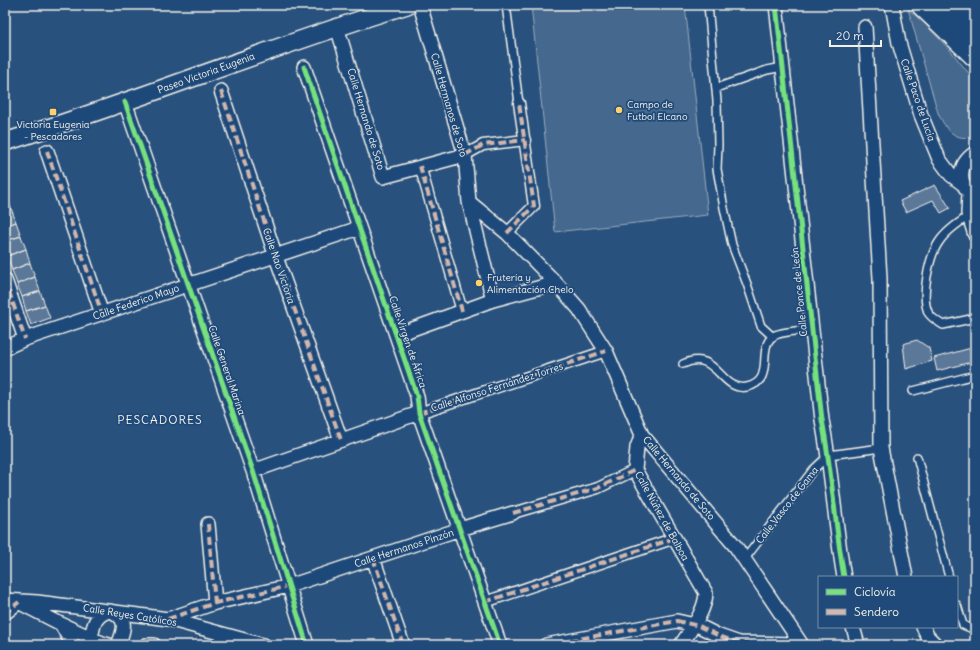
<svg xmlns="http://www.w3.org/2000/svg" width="980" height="650" font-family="Delius,sans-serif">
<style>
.green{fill:#45688e;stroke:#9cacbb}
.building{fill:#5b7899;stroke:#f4f1e8}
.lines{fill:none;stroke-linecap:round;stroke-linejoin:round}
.service-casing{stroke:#f4f1e8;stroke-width:10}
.pedestrian-casing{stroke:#f4f1e8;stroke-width:13}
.minor-casing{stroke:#f4f1e8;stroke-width:16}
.tertiary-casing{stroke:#f4f1e8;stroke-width:20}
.trunk-casing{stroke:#f4f1e8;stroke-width:25}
.service{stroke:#1f4a7a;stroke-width:7}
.pedestrian{stroke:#1f4a7a;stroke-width:10}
.minor{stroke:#1f4a7a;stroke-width:13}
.tertiary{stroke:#1f4a7a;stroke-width:17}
.trunk{stroke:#1f4a7a;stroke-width:22}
.quiet{stroke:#d1b7ad;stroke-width:4;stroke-dasharray:8 4;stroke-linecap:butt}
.cycleway-casing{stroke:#1f4a7a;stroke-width:8}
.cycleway{stroke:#77e17e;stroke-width:5}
.poi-dot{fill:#ffd166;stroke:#1f4a7a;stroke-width:1.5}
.labels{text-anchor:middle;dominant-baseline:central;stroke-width:3.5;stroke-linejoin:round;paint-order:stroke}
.street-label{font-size:10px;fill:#f4f1e8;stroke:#1f4a7a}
.poi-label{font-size:10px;fill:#f4f1e8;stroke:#1f4a7a;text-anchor:start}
.quarter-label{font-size:12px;letter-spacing:1px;fill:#f4f1e8;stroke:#1f4a7a}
</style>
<rect width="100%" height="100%" fill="#28517e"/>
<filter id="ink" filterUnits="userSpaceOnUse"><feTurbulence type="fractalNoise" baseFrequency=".025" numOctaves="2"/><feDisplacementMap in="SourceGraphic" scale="8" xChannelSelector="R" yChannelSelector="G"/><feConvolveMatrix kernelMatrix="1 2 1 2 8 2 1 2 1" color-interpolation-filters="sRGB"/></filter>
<g filter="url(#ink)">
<path class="green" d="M 531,5 L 685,5 L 708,215 L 555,232 Z
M 908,9 L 924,23 L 950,50 L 975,81 L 975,136 C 955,142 946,130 938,113 Z"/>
<path class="building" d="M 935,185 L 950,208 L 941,213 L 933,200 L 906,212 L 900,201 Z
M 5,195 L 7,195 L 11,208 L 5,210 Z
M 11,208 L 16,222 L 5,226 L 5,210 Z
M 16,222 L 21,236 L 5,241 L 5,226 Z
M 21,236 L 26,249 L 7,256 L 5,249 L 5,241 Z
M 26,249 L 30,263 L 12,270 L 7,256 Z
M 30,263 L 35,277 L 17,284 L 12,270 Z
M 35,277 L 40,291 L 22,297 L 17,284 Z
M 40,291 L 45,305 L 26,311 L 22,297 Z
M 45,305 L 50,318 L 31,325 L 26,311 Z
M 917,340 L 929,348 L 932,361 L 906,369 L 903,344 Z
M 975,347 L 975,361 L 937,371 L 934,358 Z"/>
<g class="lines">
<g class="service-casing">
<path id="service" d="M 506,5 L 519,103
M 708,5 L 717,101 L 718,145 L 717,169 L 724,208 L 732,245 L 747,284 L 761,326 L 773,337
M 716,88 L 767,70 L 783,67
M 969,216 C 958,223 946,231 939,242 C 929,256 920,298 929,314 C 933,319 938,322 943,325 L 975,318
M 683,364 C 717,348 720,392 747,387 C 776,381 756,349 773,336 C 782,331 802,331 813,329
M 913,391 L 975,375
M 917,457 L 949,577
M 744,560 L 813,470 L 829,455 L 881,448
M 957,605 L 963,625 L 975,630"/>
</g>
<g class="pedestrian-casing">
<path id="pedestrian" d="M 465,155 L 483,145 L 525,140
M 420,166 L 462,311
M 507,233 L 534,206 L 519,103
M 419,413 L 606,351
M 513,513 L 598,488 L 635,470
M 485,602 L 675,538"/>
</g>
<g class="minor-casing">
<path id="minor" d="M 420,5 L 465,155 L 469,202 L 493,300
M 776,5 L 822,420 C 832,472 835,525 844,577
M 892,5 L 899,43 L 921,115 L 939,159 L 951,175 L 964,185
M 337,27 L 383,177 L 465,155
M 865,27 L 880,278 L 881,448 L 906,577
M 304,67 L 417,396 L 419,413 L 500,645
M 221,91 L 276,257 L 341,440
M 125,102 L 253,471 L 307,645
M 47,151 L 102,314
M 975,153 C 957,165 957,185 975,197
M 969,192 L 968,213 L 975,235
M 469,202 L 507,233 L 556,283 L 579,309 L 606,351 L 642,435 L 736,547 L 802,645
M 5,280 L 25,339
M 396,335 L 493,300 L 556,283
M 5,348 L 25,339 L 359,228
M 642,435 L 637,447 L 635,470 L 706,593 C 705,612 691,629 681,645
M 253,471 L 419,413
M 208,524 L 215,603
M 373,558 L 403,645
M 5,600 L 37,602 L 146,616 L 168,619 L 263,645
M 20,603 L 61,624 L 102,643 L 109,645
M 5,613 L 19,602
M 168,619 L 215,603 L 289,586 L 460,529 L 513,513
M 61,624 L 73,645
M 853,627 L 858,645
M 923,627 L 928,637 L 936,645
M 90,645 C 93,630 92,615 110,611 C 129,617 124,631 118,645
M 146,645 L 154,645
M 546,645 L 677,621 L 699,626 L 719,636 L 739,643 L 801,644"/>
</g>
<g class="tertiary-casing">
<path id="tertiary" d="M 5,142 C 140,100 272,46 407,5"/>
</g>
<g class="trunk-casing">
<path id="trunk" d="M 923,5 L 975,55
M 951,5 L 975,31"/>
</g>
<use href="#service" class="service"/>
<use href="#pedestrian" class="pedestrian"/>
<use href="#minor" class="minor"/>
<use href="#tertiary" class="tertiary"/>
<use href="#trunk" class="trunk"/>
<path class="quiet" d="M 221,91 L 276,257 L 341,440
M 47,151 L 102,314
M 465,155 L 483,145 L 525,140
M 420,166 L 462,311
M 507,233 L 534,206 L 519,103
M 5,280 L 25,339
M 419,413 L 606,351
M 513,513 L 598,488 L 635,470
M 208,524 L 215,603
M 373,558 L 403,645
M 485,602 L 675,538
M 5,613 L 19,602
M 168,619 L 215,603 L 289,586
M 546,645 L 677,621 L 699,626 L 719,636 L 739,643 L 801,644"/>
<g class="cycleway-casing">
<path id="cycleway" d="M 776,5 L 822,420 C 832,472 835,525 844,577
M 304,67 L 417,396 L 419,413 L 500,645
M 125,102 L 253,471 L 307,645"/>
</g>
<use href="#cycleway" class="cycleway"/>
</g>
</g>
<g class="poi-dot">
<circle cx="619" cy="110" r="4"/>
<rect x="49" y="108" width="8" height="8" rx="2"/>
<circle cx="479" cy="283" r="4"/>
</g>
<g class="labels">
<g class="street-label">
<text transform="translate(206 73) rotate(-20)">Paseo Victoria Eugenia</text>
<text transform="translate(918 100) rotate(71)">Calle Paco de Lucía</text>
<text transform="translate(449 105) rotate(74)">Calle Hermanos de Soto</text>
<text transform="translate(366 119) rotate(73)">Calle Hernando de Soto</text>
<text transform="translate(279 266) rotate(71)">Calle Nao Victoria</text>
<text transform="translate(799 292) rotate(-96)">Calle Ponce de León</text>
<text transform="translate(136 302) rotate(-19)">Calle Federico Mayo</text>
<text transform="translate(408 342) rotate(71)">Calle Virgen de África</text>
<text transform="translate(227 370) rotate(71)">Calle General Marina</text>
<text transform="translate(497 387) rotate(-18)">Calle Alfonso Fernández Torres</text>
<text transform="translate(679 478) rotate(50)">Calle Hernando de Soto</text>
<text transform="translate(787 505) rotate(-52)">Calle Vasco de Gama</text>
<text transform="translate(662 516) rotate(61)">Calle Núñez de Balboa</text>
<text transform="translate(404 548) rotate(-18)">Calle Hermanos Pinzón</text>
<text transform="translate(130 615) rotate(9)">Calle Reyes Católicos</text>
</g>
<g class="poi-label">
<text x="627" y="104">Campo de<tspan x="627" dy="12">Futbol Elcano</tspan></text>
<text x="53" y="124" text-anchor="middle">Victoria Eugenia<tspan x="53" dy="12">- Pescadores</tspan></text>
<text x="487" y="277">Frutería y<tspan x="487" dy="12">Alimentación Chelo</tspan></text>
</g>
<g class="quarter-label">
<text x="160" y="419">PESCADORES</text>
</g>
</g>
<rect width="980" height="650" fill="none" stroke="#1f4a7a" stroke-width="20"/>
<rect x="10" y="10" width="960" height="630" fill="none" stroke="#f4f1e8" stroke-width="1.5" filter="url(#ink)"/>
<rect x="818" y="576" width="140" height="52" fill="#1f4a7a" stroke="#748da6"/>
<rect x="826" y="589" width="20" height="6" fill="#77e17e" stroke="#748da6"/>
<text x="854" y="596" font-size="12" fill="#f4f1e8">Ciclovía</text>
<rect x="826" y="609" width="20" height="6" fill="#d1b7ad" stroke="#748da6"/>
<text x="854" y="616" font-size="12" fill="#f4f1e8">Sendero</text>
<path d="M830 40v6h51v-6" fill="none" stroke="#f4f1e8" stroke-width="2"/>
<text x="836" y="40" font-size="12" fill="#f4f1e8" stroke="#1f4a7a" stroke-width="3" paint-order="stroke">20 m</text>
</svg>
